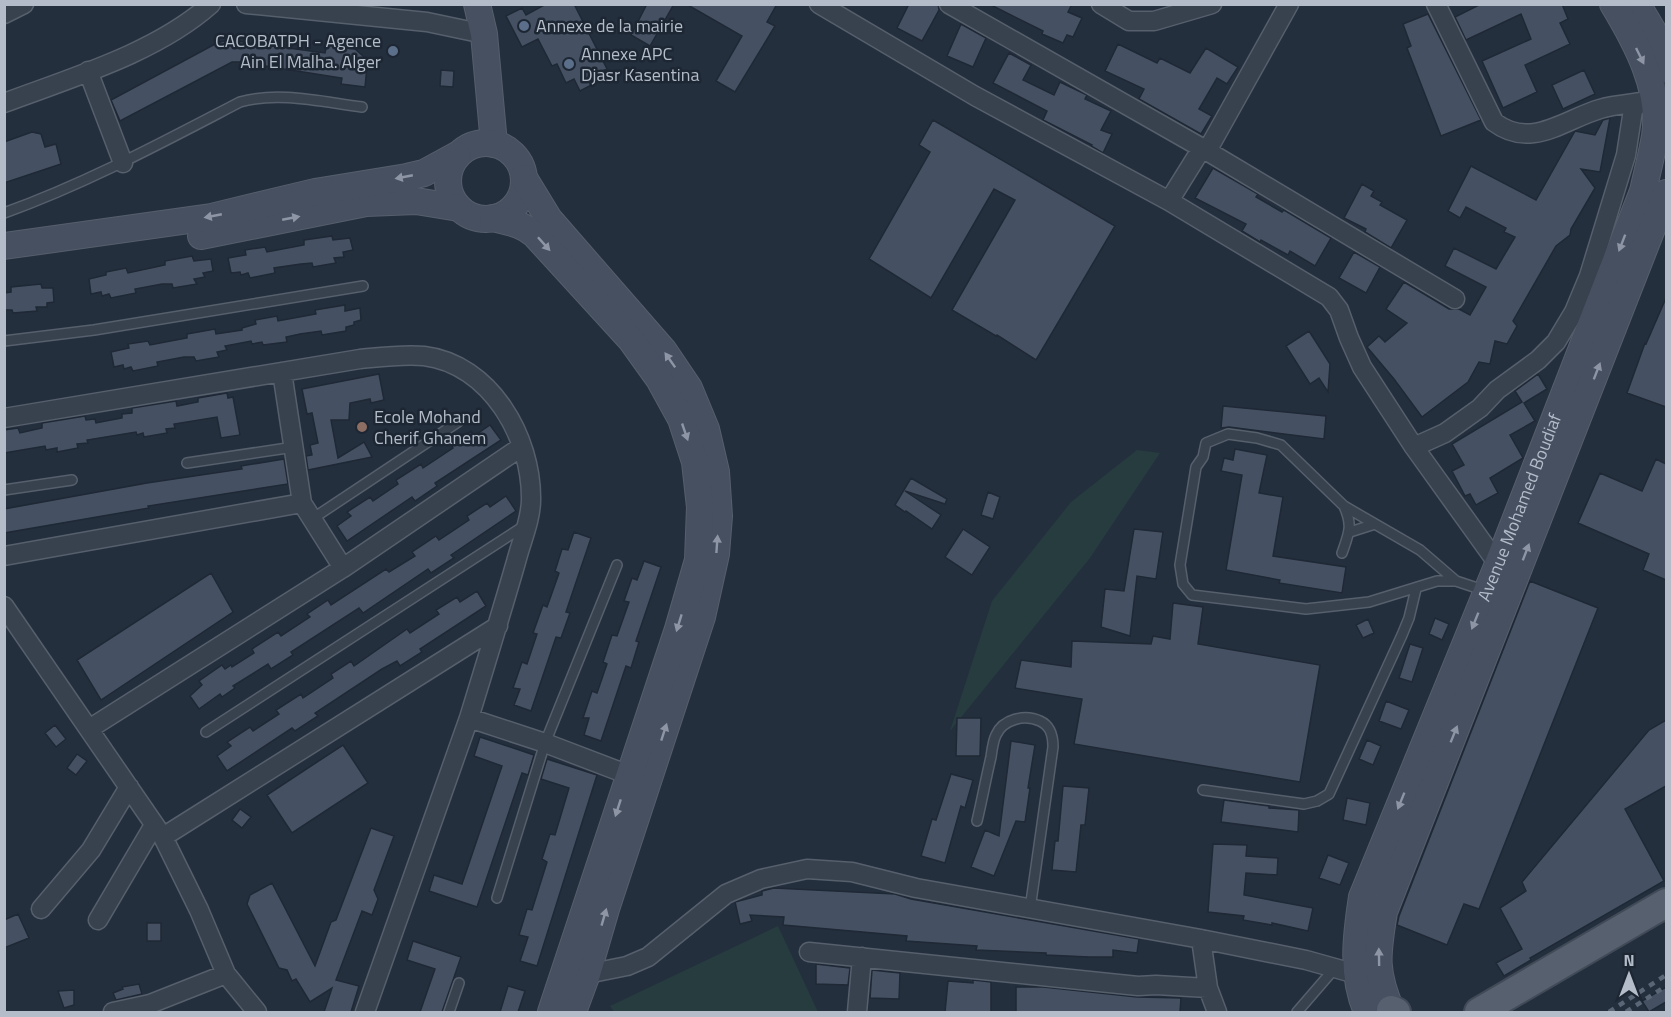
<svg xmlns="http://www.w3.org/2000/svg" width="1671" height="1017" viewBox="0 0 1671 1017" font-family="'Titillium Web',sans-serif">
<rect width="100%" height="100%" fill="#242f3e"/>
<!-- green -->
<path fill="#263c3f" d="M1137,450L1160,453L1090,558L950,731L992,601L1071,502Z
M778,926L818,1012H614L610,1006Z"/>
<!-- building -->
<path fill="#455162" stroke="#1f2835" stroke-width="1.5" d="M546,4H574L607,69L598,73L601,80L580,91L574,79L566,83L557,64L552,66L538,39L522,47L506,16L522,8L526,15Z
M647,4H674L650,46L631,35Z
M686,4H777L767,22L775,26L735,92L716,81L742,36Z
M909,4H938L939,10L922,41L897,28Z
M989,4H1072L1068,12L1082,18L1073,37L1067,35L1063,43L1042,34L1043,31Z
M1481,4H1562L1568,19L1560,23L1570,44L1525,65L1537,92L1503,108L1482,61L1531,39L1521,14L1466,40L1455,17Z
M1428,14L1481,120L1441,136L1407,48L1411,46L1403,24Z
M961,24L986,38L973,67L947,56Z
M228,40L325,53L327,44L355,49L363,56L367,66L365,87L341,84L342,78L240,62H232L120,121L111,100L217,43Z
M1118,44L1157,63L1160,58L1190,73L1206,48L1238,67L1227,84L1217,78L1199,109L1212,116L1201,134L1139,99L1144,89L1105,71Z
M1009,53L1031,65L1023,80L1054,95L1060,82L1087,95L1085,99L1111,111L1101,130L1112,134L1103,153L1091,146L1092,145L1043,120L1047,111L993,83Z
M441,70L454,71L453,87L440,86Z
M1584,70L1595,94L1563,109L1552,85Z
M1610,118L1600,172L1581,169L1595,188L1571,229L1570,235L1556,246L1513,321L1517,326L1507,344L1495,341L1490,364L1479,362L1468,382L1422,417L1394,379L1367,347L1379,336L1385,342L1407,323L1386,309L1404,282L1449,309H1459L1470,315L1486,287L1445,266L1454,248L1496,269L1515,237L1504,232L1506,228L1466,207L1460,218L1448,211L1471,166L1536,200L1575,131L1595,135L1603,120Z
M933,120L1115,226L1036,360L997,335L996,336L952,310L1015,200L994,189L931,298L869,259L930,152L919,145Z
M32,132L41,134L45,147L56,144L61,164L4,183V142Z
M1213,168L1258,194L1256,197L1282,212L1284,210L1331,238L1315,266L1290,251L1288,255L1261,240L1260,242L1242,231L1246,224L1195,198Z
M1362,184L1374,191L1371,196L1382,202L1380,205L1407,220L1391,248L1365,232L1366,229L1344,218Z
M332,236L333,240L350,238L353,250L343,252L344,257L334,258L336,263L313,267L312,263L301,264L274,268L275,273L250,278L248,273L241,275L240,272L231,273L228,258L246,255L245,250L265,247L267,252L304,245V240Z
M1354,252L1380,267L1366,293L1339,278Z
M192,256L194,261L211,259L213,271L203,273L205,277L194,279L197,284L173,288L172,284H162L135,289L136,293L111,298L109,294L102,296L101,292L91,294L89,279L106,275V272L126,268L128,273L165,265V261Z
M41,284L42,288H53L54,302L47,303V307H36L37,311L13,313L12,310H4V293L11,292V287Z
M1666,298V407L1627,393L1645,343L1646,344Z
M345,305V311L360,308L361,320L354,322V325L346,327V331L322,335L321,331L300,334L286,337L287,342L263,345L262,342L252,344L251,341L225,346L227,350L217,352L219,357L196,361L194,357H184L157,362L158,366L133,371L131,367L124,369L123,365L114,367L111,352L129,348L128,344L148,341L150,345L187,338V334L215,329L216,334L242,330V328L256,324L255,320L277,316L278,321L316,314L315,310Z
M1309,331L1330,364L1328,392L1319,378L1310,384L1286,346Z
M379,374L384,400L371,403L370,399L350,403L349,420H331L338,458L364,442L372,457L308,470L306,456L312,455L310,445L318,443L312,413L307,414L302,389Z
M1538,374L1547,389L1524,403L1535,421L1510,435L1523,458L1490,478L1498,493L1476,505L1470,494L1465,496L1452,471L1464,465L1452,444L1522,402L1515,391Z
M227,393L228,398L233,397L240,435L221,438L217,417L174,424L175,428L166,429L167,433L144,437L143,433L137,435L136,432L87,440L88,443L77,444L78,448L57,452V448L46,450L45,446L4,453V430L18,428L20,433L42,428V423L85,416L86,420L95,419L96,423L122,418V414L132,413V408L176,401L177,406L198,402V398Z
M1223,406L1326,416L1324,439L1229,427L1221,428Z
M490,425L501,440L435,483L437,486L415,501L412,497L347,541L337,526L351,516L347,512L370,497L373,501L398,484L396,480L421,464L423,468L453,448L451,444L471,431L474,436Z
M1235,449L1267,455L1259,493L1283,497L1273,556L1346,567L1342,593L1279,583L1280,580L1226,570L1242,475L1221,471L1224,458L1233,460Z
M284,459L288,484L148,506L149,508L4,533V509L147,483L242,469L241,466Z
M1656,459L1666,464V580L1643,570L1649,554L1578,523L1600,473L1642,491Z
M911,478L947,499L945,504L905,491L941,515L932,529L906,511L905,512L895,505Z
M988,492L1000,497L993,519L981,515Z
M506,496L516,511L451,555L454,558L431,573L428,569L363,613L359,608L291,652L293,655L271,669L268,664L233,686L235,688L222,697L220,694L199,709L190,696L202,685L199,681L222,665L225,669L231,665L232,667L254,653L252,649L278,632L281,636L310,617L307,614L328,600L331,605L386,569L389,572L415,556L412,552L436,536L439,540L469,520L467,516L487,503L490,507Z
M963,529L990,547L972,575L945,557Z
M1134,529L1163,532L1156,579L1137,576L1130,636L1101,627L1105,589L1124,591Z
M574,532L591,538L566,612L570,613L561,638L556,637L531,711L514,705L520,689L513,688L522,662L527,664L537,634L533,633L543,605L547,607L559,573L555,571L562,549L568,550Z
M644,561L661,567L636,641L639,642L631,668L626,666L601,741L584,735L589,718H583L592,691L597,693L607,664L603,662L612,635L617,636L629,602L624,601L632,578L637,580Z
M211,573L233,612L101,700L77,660Z
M1530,581L1598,608L1479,909L1464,904L1447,945L1397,925L1399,916Z
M477,591L486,606L420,649L422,652L400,666L397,661L382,669L315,713L318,716L295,731L292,728L227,771L217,756L231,746L227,742L250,727L253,731L279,714L276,710L301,694L303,698L333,678L331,674L351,661L354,666L407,629L410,633L439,614L436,610L457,597L460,602Z
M1173,603L1203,607L1198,644L1320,665L1300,782L1074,744L1082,699L1015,688L1021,660L1071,667L1072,641L1151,644L1153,636L1170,639Z
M1435,618L1449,624L1442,640L1429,634Z
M1368,619L1374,633L1363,638L1356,625Z
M1410,644L1423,648L1412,682L1399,678Z
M1386,701L1409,710L1401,729L1379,721Z
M957,718H981L980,756H956Z
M1666,720V786L1625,809L1664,881L1530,958L1531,960L1504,976L1496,963L1522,949L1500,908L1526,891L1522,882L1649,730Z
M55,725L66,739L56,747L45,733Z
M480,737L534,755L528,775L522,773L477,907L429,891L434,875L462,884L502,766L474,756Z
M1367,740L1381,746L1373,765L1359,759Z
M1011,741L1035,745L1028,788H1030L1025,822L1016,821L994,876L971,867L985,830L999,836Z
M343,745L368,783L292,833L267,795Z
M77,754L87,761L76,775L67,768Z
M547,759L597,775L537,966L520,961L528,937L519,935L527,909L532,910L547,862L542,859L550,834L555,835L569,788L541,779Z
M951,774L973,780L965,808L961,806L945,863L921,856L932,819L936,820Z
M1063,786L1089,788L1085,825H1081L1076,872L1052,870L1055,841H1058Z
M1347,798L1370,803L1366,825L1343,820Z
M1224,800L1269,806V808L1299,810L1298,832L1221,822Z
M240,809L251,817L242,828L232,820Z
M371,828L394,836L374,890L378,899L372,915L362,911L336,980L359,986L351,1012H324L332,988L310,1002L296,979L292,981L287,970L279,968L247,904L250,895L272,883L315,966L331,922L336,920Z
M1213,844L1247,845L1246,856L1278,858L1277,875L1246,873L1244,895L1313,908L1308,931L1272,923V925L1243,920L1244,916L1208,912Z
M1328,855L1349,863L1340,885L1319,878Z
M774,888L895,894L911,899L1139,939L1137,953L1113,950V957H1089L1046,955V953L976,950L977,946L906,941L907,936L783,925L784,917L750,915L752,921L740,924L735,902L762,895V891Z
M18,914L29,938L4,948V920Z
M147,923H161V941H147Z
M413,941L461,957L442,1012H420L435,969L407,960Z
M816,964L850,968L848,985L816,984Z
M872,970L900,973L899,999L870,998Z
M973,980L991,982V1012H945L948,981L973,983Z
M139,984L142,994L116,1000L113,993L123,989L122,987Z
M508,986L525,991L518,1012H500Z
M1016,987H1043L1137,997L1181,998L1180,1012H1016Z
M1666,987V1002L1649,1012L1642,1001Z
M74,990V1005L64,1008L58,991Z"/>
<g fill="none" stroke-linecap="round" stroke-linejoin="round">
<!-- lane casing -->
<g stroke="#565f6c" stroke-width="12">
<path id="lane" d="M4,213C87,183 163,142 240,102C279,91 322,102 362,107
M4,341L94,330L363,286
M187,463L294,447
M4,490L72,480
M1344,506L1420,550L1456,581
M312,519L458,422
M1350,532L1375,524
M1342,553C1349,533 1353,526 1344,506L1281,445L1257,438L1228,434L1206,443L1203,457L1196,467L1180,565L1183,584L1192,595L1306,609L1369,602L1437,581H1456L1486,591
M206,732L524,526
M1203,790L1304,804L1317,801L1329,794L1402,635L1409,618L1416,589
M977,821C982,800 986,778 991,757C992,750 993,741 996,735C1003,719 1025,714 1040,721C1051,726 1053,736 1053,747L1030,909
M497,898L545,743L617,565
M449,1012L459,983
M1297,1012L1335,968"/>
</g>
<!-- street casing -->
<g stroke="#565f6c" stroke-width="21">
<path id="street" d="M246,4L427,22L484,34
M819,4L975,96L1169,201L1329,297L1339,310L1349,338L1362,367L1414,447L1498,564
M949,4L1202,148L1455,299
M1101,4L1129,21H1154L1212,4
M1436,4L1494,122C1531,150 1563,120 1600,109C1613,105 1628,104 1642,102
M4,14L24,4
M88,71L123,163
M4,103C73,77 156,53 211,4
M1207,151L1289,4
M1169,201L1202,148
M282,372L302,503L343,568
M4,418L360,359C381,357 403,354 424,356C490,364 532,437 531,500C531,520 521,542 516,562C501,614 485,666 469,718L545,743L629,775
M1414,447L1445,433L1480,408L1497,390L1538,360L1556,342L1574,312L1589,276L1626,155L1633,110L1639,103L1666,90
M4,556L302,503
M4,606L163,837L199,910L226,974L257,1012
M89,729L343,568L521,447
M163,837L498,626
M41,909L91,850L129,787
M98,920L154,825
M1201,939L1208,988L1217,1012
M809,952L1138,986L1156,985L1208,988
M587,974L627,966L648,957L726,894L761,879L807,869L852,872L916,888L1201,939L1306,960L1356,974
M113,1012L150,1004L226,974
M365,1012L469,718
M857,1012L862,957"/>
</g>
<!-- secondary casing -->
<g stroke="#565f6c" stroke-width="28">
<g id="secondary">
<path d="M477,4L484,34L494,144"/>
<path d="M1637,4L1653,31L1666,69"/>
<circle cx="486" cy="181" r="38"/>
<path d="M524,178L549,219L664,351L689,388L706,429L716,472L719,516L716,554L702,617L606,909L587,974L573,1012"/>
<path d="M493,218C509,222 523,224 535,235L631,340L659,379L681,419L695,462L700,507L698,560L678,629L551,1012"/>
<path d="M201,236L366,203L416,201L459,208"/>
<path d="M4,246L211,217L315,192L407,177L424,173L457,155"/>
<path id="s1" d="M1367,1012C1351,975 1356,936 1362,897L1498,564L1643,191C1647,173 1652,154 1655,136C1662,90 1636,42 1613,4"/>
<path d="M1392,1012C1374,971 1377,955 1384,912L1666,193"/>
</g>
</g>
<!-- primary casing -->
<g stroke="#414a57" stroke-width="32">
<path id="primary" d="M1391,1010L1396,1012
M1479,1012L1666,903"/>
</g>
<!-- lane -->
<use href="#lane" stroke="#38414e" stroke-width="9"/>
<!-- street -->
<use href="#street" stroke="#38414e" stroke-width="18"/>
<!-- secondary -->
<use href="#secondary" stroke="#465061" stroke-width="26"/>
<!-- primary -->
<use href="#primary" stroke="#56606e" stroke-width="28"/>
<!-- rail -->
<path stroke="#5a6575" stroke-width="4.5" stroke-dasharray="6 6" stroke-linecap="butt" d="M1609,1012L1666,975
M1626,1012L1666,986"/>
</g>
<!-- one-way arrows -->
<defs><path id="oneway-solid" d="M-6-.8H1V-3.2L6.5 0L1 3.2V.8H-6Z" transform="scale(1.5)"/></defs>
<g fill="#8e96a5">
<use href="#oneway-solid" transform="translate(1640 56) rotate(64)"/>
<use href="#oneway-solid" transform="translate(404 177) rotate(169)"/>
<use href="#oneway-solid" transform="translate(213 216) rotate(169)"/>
<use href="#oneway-solid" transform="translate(291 218) rotate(-11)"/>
<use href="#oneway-solid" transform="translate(1622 243) rotate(111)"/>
<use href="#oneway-solid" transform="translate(544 244) rotate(48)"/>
<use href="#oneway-solid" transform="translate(670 360) rotate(-125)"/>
<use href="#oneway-solid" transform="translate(1597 371) rotate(-69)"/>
<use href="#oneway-solid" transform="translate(685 432) rotate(71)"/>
<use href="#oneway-solid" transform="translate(717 544) rotate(-86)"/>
<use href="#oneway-solid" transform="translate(1526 552) rotate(-69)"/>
<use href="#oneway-solid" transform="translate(1475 621) rotate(112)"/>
<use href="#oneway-solid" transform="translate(679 623) rotate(107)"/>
<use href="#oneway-solid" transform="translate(664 732) rotate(-72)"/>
<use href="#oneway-solid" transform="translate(1454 734) rotate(-68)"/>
<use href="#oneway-solid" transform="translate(1401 801) rotate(112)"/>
<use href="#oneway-solid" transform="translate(618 808) rotate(108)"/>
<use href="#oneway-solid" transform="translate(604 917) rotate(-74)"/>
<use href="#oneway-solid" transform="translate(1379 957) rotate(-91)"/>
</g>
<!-- markers -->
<g fill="#5c6f8a" stroke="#1d2633" stroke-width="2">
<circle cx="524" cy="26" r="6"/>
<circle cx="393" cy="51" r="6"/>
<circle cx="569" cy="64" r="6"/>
</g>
<circle fill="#8d6e63" stroke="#1d2633" stroke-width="2" cx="362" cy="427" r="6"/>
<g text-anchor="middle" stroke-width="5" stroke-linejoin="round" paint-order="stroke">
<!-- poi labels -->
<g font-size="18" fill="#b4bcc9" stroke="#1d2633" text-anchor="start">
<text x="536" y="32">Annexe de la mairie</text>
<text x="381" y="47" text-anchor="end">CACOBATPH - Agence<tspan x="381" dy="21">Ain El Malha. Alger</tspan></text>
<text x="581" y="60">Annexe APC<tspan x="581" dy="21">Djasr Kasentina</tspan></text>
<text x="374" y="423">Ecole Mohand<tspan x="374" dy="21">Cherif Ghanem</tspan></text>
</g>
<!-- street labels -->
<g font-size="18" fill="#b4bcc9" stroke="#1d2633">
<text dy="6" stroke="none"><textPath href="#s1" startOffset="537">Avenue Mohamed Boudiaf</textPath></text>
</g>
</g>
<!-- border -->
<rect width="1671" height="1017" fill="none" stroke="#b4bcc9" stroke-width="12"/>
<!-- north arrow -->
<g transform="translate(1629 975)" stroke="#1d2633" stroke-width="4.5" paint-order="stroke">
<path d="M0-4.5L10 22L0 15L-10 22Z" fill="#b4bcc9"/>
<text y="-9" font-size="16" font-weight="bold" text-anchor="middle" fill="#b4bcc9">N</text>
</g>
</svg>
